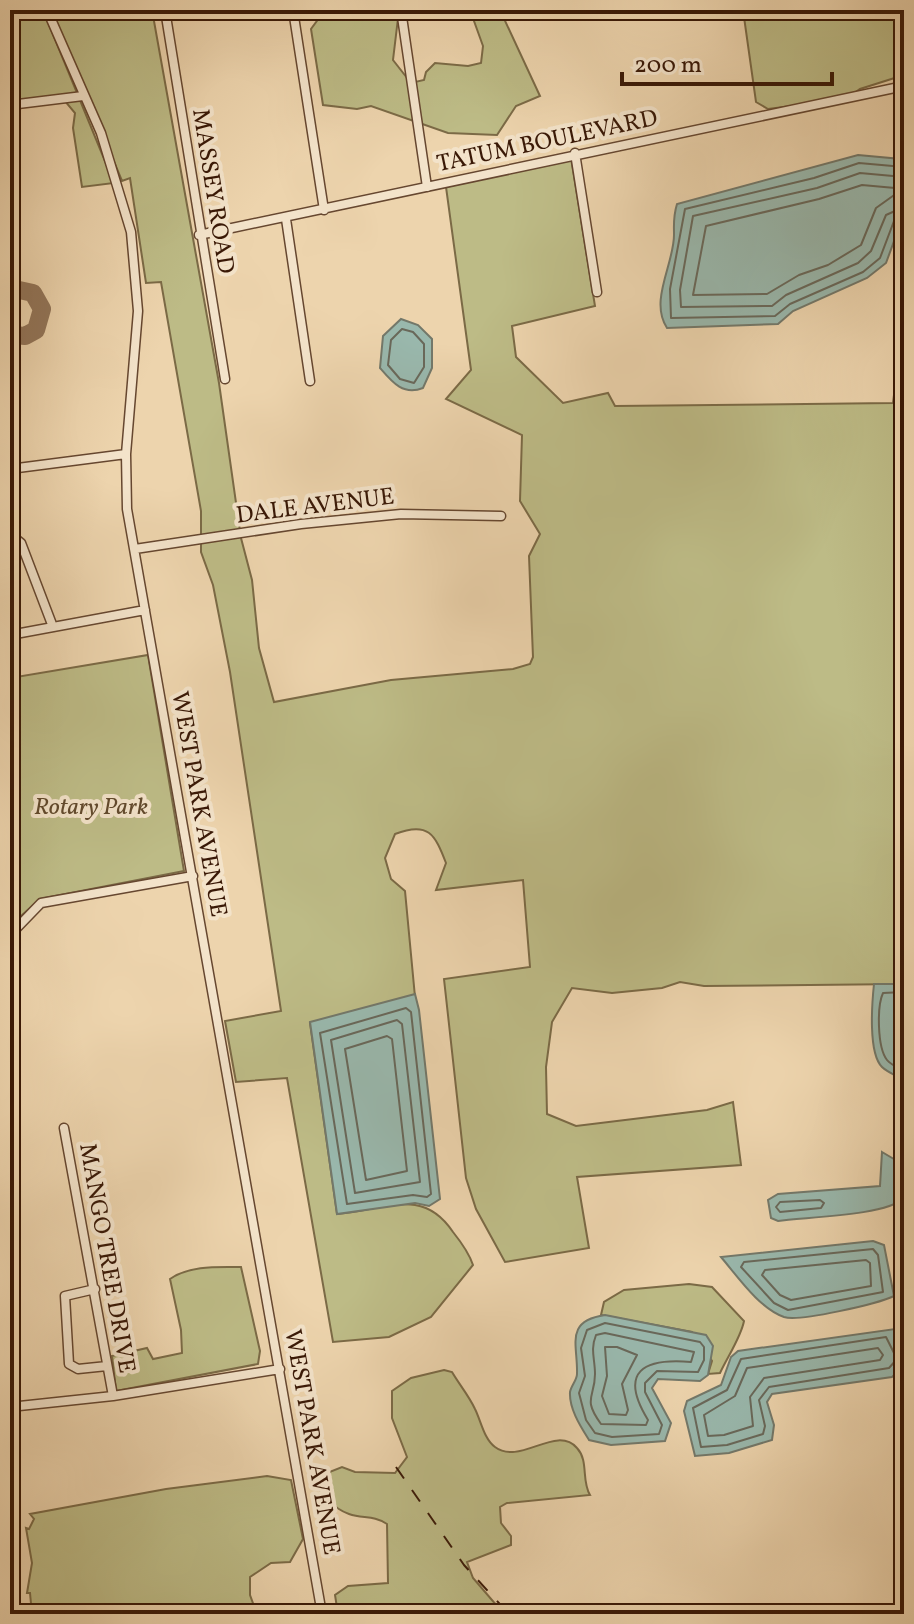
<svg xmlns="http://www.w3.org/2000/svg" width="914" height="1624" viewBox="0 0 914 1624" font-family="Vollkorn,serif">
<rect width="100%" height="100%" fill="#edd4ad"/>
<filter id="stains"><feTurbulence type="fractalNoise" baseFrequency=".0025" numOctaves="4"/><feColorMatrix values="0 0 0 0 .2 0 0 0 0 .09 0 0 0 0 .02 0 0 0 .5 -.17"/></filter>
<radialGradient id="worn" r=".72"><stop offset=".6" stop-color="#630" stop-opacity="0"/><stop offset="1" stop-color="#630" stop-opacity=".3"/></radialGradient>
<!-- green -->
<path fill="#bdbb86" stroke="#7b6a46" stroke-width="2" d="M10,10H43L114,183L82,187L73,128L75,113L60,95L10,102Z
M51,10H152L219,383L241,538L252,580L259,648L274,702L391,680L513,669L530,664L533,657L529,556L540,534L520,501L522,435L446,399L471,370L446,187L571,158L595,306L512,326L516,357L563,403L608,393L615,406L893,403L894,395L904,390V984L704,986L680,982L662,988L612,993L572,988L552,1022L546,1067L547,1114L576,1126L707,1110L733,1102L741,1165L577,1177L589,1248L505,1262L476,1209L466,1178L444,979L530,967L523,880L436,890L446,863C435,834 428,821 395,834L385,858L391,879L405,891L415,997L310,1023L337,1214C383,1211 422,1185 453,1232C461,1242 469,1253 473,1265L431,1317L389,1337L333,1342L287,1078L236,1082L225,1021L281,1011L230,672L213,585L201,552V511L161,282L146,283L130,178L122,181Z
M325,10H399L393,60L411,83L424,80L426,72L435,63L468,66L481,63L483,46L474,21L484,10H500L540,96L516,106L497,135L448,133L371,106L357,109L323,105L311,29Z
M743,10H904V75L860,89L846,99L768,109L756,102Z
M148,655L184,871L40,899L10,926V678Z
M241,1267L260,1351L258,1364L116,1391L112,1356L147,1348L153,1359L182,1353L181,1330L170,1279C190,1265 218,1267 241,1267Z
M689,1284L712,1287L744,1321C741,1337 728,1356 720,1373L708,1374L712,1361L692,1332L601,1315L604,1302L624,1290Z
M444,1370L452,1372C459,1384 469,1396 475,1409C481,1421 484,1439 495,1447C520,1466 556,1424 577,1448C589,1461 581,1480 590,1495L507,1503L500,1507L501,1523L511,1536V1545L467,1562L473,1578L504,1614H338L335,1595L348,1586L388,1583L387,1524C373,1515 363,1519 349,1514C332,1508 322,1494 312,1479L342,1467L355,1472L395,1473L407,1457L392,1418V1391L411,1378Z
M267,1476L291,1480L303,1539L290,1562L271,1563L250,1577V1595L257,1614H32L30,1593H27L32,1563L26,1528L29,1529L34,1519L30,1514L166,1489Z"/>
<!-- water -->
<path fill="#99b8ad" stroke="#73786a" stroke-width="2" d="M858,155L901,159L904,214L886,263L867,278L793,311L778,324L667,328C649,301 674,264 674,235C674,223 673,217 677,204Z
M401,319L418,325L432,339V368L423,388C403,396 392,382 380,368L383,336Z
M874,984H904V1080C897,1076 887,1072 882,1067C868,1053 872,1003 874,984Z
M415,994L419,1010L440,1199L429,1206L415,1203L337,1214L310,1022Z
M882,1152L904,1165V1198C886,1216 805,1217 778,1221L771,1218L768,1200L778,1194L880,1186Z
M873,1241L884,1245L894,1296C877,1304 799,1322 784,1317C759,1308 738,1277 721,1257Z
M605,1315L706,1335L713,1346L708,1375L700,1381L658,1379L652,1388L671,1423L665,1441L611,1445L589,1440C581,1427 569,1409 570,1392C571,1386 577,1380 577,1374C578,1345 564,1321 605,1315Z
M895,1329C900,1345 908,1365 892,1377L772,1394L767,1402L774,1425L772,1440L729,1453L695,1456L684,1411L687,1401L721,1385L731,1357L738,1351Z"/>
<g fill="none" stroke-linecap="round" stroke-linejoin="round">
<!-- shore -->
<path stroke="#69685a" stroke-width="2" d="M904,167L859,163L814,178L685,209L670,289L671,318L775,316L790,304L863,272L880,258L894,221L904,217
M904,177L860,173L817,188L693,216L680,290L681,307L772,306L786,295L858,263L871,251L886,215L904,207
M862,185L895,188L897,193L876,208L861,245L828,265L799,275L767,294L693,295L706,226L819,199Z
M402,329L413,332L424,344V367L414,383L400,379L388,365L391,340Z
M904,992L883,993C877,1006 877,1047 887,1060C891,1065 899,1068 904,1071
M406,1008L411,1012L431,1194L427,1197L413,1195L347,1204L320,1033Z
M397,1020L402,1024L420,1182L355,1193L331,1040Z
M387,1036L392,1039L407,1171L366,1180L345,1049Z
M820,1200L824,1203L821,1208L780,1212L776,1207L780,1202Z
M873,1249L878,1255L883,1292L788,1310L774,1303L741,1267L744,1262Z
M866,1260L870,1263L871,1286L791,1300L780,1295L762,1275L765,1270Z
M605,1323L700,1342L704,1347V1360L698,1372L657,1371L645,1383V1392L662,1425L659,1434L612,1437L595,1433L586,1420L579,1393L585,1376L581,1348L587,1330Z
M605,1333L694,1352L691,1362C644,1358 618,1371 648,1420L646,1425L601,1424C582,1398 595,1398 595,1374C595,1359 590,1350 596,1335Z
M886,1337L897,1359L889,1368L769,1387L759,1400L765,1426L763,1434L727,1445L701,1447L693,1408L727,1390L741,1359Z
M605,1347H617L637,1355L622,1384L628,1410L626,1415L609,1414L602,1396L607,1376Z
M878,1348L883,1355L880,1360L764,1378L750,1397L753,1426L724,1435L708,1436L704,1415L735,1396L747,1368Z"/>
<!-- taxiway -->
<path stroke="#93765a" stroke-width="18" d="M10,288L33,293L42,309L36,330L25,336L13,335"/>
<!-- minor casing -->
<g stroke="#664730" stroke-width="11">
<path id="minor" d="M47,10L101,133L131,232L138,311L126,454L127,509L322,1614
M165,10L225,379
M293,10L324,210
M401,10L427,187
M10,105L83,96
M575,153L597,292
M286,219L310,381
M199,235L904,86
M10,469L126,454
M10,534L21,543L53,627
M135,549L301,524L401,514L501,516
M10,635L145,610
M10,935L41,903L193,876
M64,1128L113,1396
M95,1289L65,1296L69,1364L78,1369L107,1366
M10,1407L113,1396L280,1369"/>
</g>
<!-- minor -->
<use href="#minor" stroke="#f3e3ca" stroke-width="8"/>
<!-- rail -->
<path stroke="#391806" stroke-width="2" stroke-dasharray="14 14" stroke-linecap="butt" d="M396,1467L464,1565L509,1614"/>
</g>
<g text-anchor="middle" stroke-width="8" stroke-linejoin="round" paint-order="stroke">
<!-- street labels -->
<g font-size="24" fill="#391806" stroke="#f3e3ca">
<text transform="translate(547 140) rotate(-12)" y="8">TATUM BOULEVARD</text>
<text transform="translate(214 191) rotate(81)" y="8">MASSEY ROAD</text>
<text transform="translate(315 505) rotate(-7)" y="8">DALE AVENUE</text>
<text transform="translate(200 804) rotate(80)" y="8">WEST PARK AVENUE</text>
<text transform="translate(108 1258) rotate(80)" y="8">MANGO TREE DRIVE</text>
<text transform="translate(313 1442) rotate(80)" y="8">WEST PARK AVENUE</text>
</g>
<!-- park labels -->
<g font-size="24" font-style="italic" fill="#61492c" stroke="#f3e3ca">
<text x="91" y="814">Rotary Park</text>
</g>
</g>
<!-- margin -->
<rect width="914" height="1624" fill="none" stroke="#edd4ad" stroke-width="40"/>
<rect x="12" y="12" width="890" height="1600" fill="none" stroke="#391806" stroke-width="4"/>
<rect x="20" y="20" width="874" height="1584" fill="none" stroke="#391806" stroke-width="2"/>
<!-- scale -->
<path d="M622 72v12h210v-12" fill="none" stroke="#391806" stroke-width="4"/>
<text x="634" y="72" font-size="24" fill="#391806" stroke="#f3e3ca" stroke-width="6" paint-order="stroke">200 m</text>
<rect width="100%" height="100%" filter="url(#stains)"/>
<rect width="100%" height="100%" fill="url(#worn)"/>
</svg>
